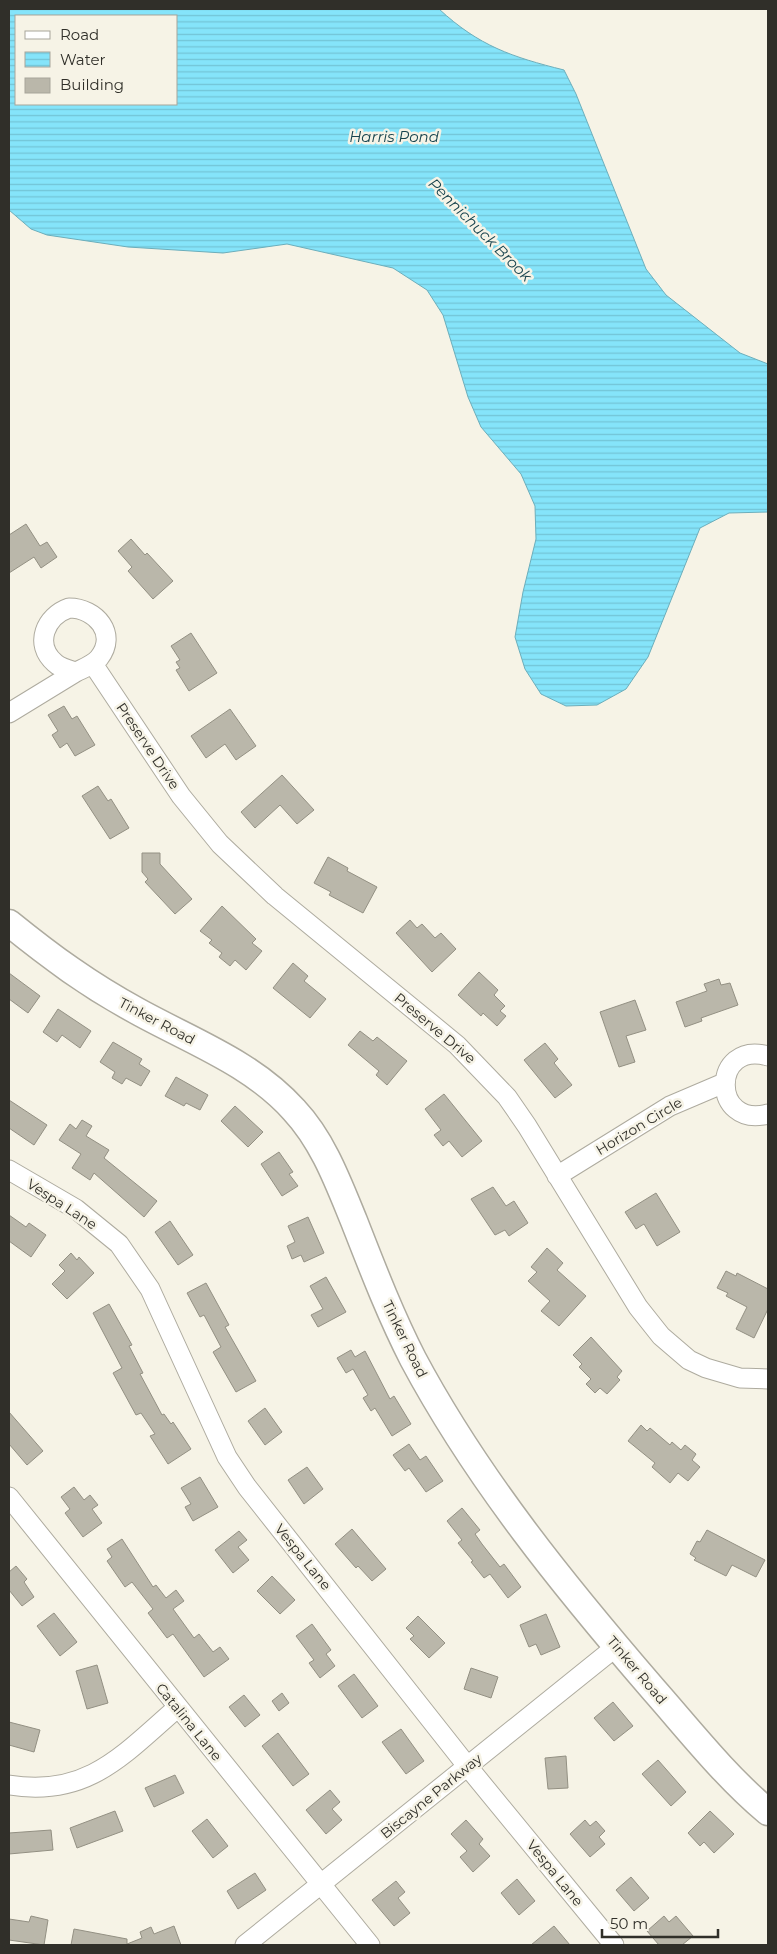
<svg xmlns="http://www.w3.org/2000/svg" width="777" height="1954" viewBox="0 0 777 1954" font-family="Montserrat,sans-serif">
<defs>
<pattern id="water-rules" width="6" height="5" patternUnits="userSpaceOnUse" patternTransform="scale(1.25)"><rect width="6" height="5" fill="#85e4fa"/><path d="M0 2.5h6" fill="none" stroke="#73c4d6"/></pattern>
</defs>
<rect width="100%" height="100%" fill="#f6f3e6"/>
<!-- water -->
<path fill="url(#water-rules)" stroke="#6caebb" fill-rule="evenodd" d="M9,9H439C479,46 512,57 564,70L576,94L646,269L666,295L740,353L768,364V512L729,513L700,528L648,657L626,689L597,705L566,706L541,694L525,669L515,637L523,592L536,539L535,506L521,474L481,427L468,397L443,315L427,290L393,268L287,244L223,253L128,247L47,235L31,229L9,210ZM16,16H176V104H16Z"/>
<!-- building -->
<path fill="#bab7aa" stroke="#939083" d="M26,524L40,546L47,542L57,557L41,568L34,557L9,573V535Z
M131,539L145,555L147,553L173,581L153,599L128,571L132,567L118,551Z
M191,633L217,673L189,691L176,670L180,668L176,662L180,660L171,646Z
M64,706L72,719L77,716L95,745L75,756L67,743L60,748L52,735L58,731L48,715Z
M230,709L256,746L236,760L225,744L206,758L191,736Z
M282,775L314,810L297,824L280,805L255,828L241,812Z
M98,786L108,801L111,799L129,828L110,839L82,796Z
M142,853H160V864L192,899L175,914L145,882L148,879L142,872Z
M328,857L348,868L347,871L377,887L363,913L329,895L331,892L314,883Z
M222,906L256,939L252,943L262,951L246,970L235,960L230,966L219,957L222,953L209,943L212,940L200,931Z
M410,920L417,928L422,924L435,938L441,933L456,949L432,972L396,933Z
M293,963L308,976L304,981L326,999L310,1018L273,988Z
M479,972L498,990L494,995L505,1006L500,1011L506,1016L497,1026L483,1013L481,1016L458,995Z
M9,973L40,996L28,1013L9,999Z
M719,979L721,985L730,983L738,1005L701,1018L702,1021L685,1027L676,1002L707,991L704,984Z
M635,1000L646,1030L626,1036L635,1062L619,1067L600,1012Z
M58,1009L91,1031L80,1048L62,1035L57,1042L43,1032Z
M360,1031L373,1041L377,1037L407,1061L387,1085L376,1075L379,1071L348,1045Z
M113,1042L142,1059L139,1064L150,1071L141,1086L126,1078L122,1084L112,1078L115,1072L100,1062Z
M545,1043L558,1059L554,1063L572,1085L555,1098L524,1060Z
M176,1077L208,1095L200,1110L186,1103L184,1106L165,1096Z
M444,1094L482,1141L462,1157L449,1141L443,1146L434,1135L441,1130L425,1109Z
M9,1100L47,1125L34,1145L9,1128Z
M235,1106L263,1132L248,1147L221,1121Z
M82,1120L92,1126L86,1136L109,1150L104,1158L157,1201L144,1217L94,1173L90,1180L72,1168L81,1154L59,1140L70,1124L76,1129Z
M279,1152L293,1172L289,1174L298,1186L282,1196L261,1164Z
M493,1187L506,1206L514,1201L528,1223L509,1236L505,1230L495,1235L471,1199Z
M656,1193L680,1232L657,1246L644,1224L636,1229L625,1212Z
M9,1215L26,1227L29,1223L46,1235L31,1257L9,1241Z
M308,1217L324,1253L304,1262L301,1255L292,1259L287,1246L295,1242L288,1226Z
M170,1221L193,1255L178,1265L155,1232Z
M547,1248L563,1263L557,1270L586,1296L559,1326L541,1311L550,1301L528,1281L537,1272L531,1267Z
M71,1253L77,1260L79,1257L94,1273L67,1299L52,1284L65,1271L59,1265Z
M726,1271L736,1276L737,1273L768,1289V1309L754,1338L736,1329L747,1307L726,1296L728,1293L717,1288Z
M326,1277L346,1312L318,1327L311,1315L323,1309L310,1286Z
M206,1283L229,1325L225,1327L256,1381L236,1392L213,1352L221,1347L204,1315L200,1317L187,1293Z
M109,1304L132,1345L129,1346L143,1373L140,1374L162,1415L164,1414L171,1424L173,1422L191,1449L168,1464L150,1436L155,1434L141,1413L136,1415L113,1373L122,1368L93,1313Z
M591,1337L622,1371L617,1377L620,1380L607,1394L600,1388L595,1393L586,1384L591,1379L579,1367L582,1364L573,1355Z
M351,1350L355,1357L365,1351L390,1399L394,1396L411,1424L392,1436L375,1408L371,1411L363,1398L368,1395L353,1369L346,1373L337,1358Z
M265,1408L282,1432L265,1445L248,1421Z
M9,1412L43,1451L27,1465L9,1444Z
M641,1425L647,1431L650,1428L670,1445L672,1442L681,1450L685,1445L696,1454L692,1460L700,1467L688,1481L678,1473L670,1483L652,1467L655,1463L628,1441Z
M409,1444L420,1460L426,1456L443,1481L426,1492L409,1468L405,1471L393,1455Z
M307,1467L323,1489L304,1504L288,1480Z
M200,1477L218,1507L193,1521L185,1507L191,1504L181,1488Z
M74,1487L84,1500L90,1495L98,1505L92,1509L102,1523L83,1537L65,1513L70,1509L61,1497Z
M462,1508L480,1530L475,1534L482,1544L500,1567L504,1564L521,1587L508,1598L490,1574L484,1578L471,1562L473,1561L458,1543L462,1540L447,1521Z
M352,1529L386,1569L372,1581L358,1566L356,1568L335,1544Z
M707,1530L765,1560L756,1577L732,1565L726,1576L694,1560L696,1558L690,1554L697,1541L700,1542Z
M239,1531L247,1540L238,1547L249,1560L233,1573L215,1550Z
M122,1539L153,1587L156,1585L166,1598L176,1590L184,1601L173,1609L194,1638L199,1634L213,1652L220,1647L229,1659L204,1677L173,1634L167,1638L148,1613L153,1609L132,1582L125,1587L107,1561L112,1557L107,1549Z
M16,1566L27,1579L24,1582L34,1597L22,1606L9,1590V1572Z
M272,1576L295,1600L280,1614L257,1591Z
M54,1613L77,1642L60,1656L37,1626Z
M546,1614L560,1647L541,1655L536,1644L529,1647L520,1625Z
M418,1616L445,1643L429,1658L410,1639L414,1636L406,1628Z
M312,1624L331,1650L326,1654L335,1666L320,1678L309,1663L314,1660L296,1636Z
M97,1665L108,1703L87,1709L76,1671Z
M471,1668L498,1677L491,1698L464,1689Z
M354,1674L378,1706L362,1718L338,1686Z
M282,1693L289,1703L279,1711L272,1701Z
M244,1695L260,1715L245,1727L229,1707Z
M613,1702L633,1726L614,1741L594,1718Z
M9,1722L40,1730L34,1752L9,1745Z
M401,1729L424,1761L406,1774L382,1742Z
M278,1733L309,1774L293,1786L262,1746Z
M566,1756L568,1788L548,1789L545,1758Z
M658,1760L686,1792L671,1806L642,1774Z
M175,1775L184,1793L154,1807L145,1788Z
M330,1790L340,1802L332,1809L342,1820L326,1834L306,1810Z
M115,1811L123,1831L77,1848L70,1828Z
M710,1811L734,1834L714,1853L704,1842L700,1846L688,1833Z
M207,1819L228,1846L213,1858L192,1831Z
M466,1820L483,1839L479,1844L490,1856L473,1872L460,1857L467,1851L451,1834Z
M585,1820L590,1826L596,1821L605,1831L599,1837L605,1844L590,1857L570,1834Z
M51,1830L53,1850L9,1854V1833Z
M255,1873L266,1890L238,1909L227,1891Z
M631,1877L649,1898L634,1911L616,1890Z
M517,1879L535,1901L519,1915L501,1893Z
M396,1881L405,1892L398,1898L410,1913L394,1926L372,1900Z
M31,1916L48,1920L44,1945L9,1940V1919L29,1922Z
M664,1916L669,1922L676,1916L693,1936L682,1945H659L647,1931Z
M174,1926L181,1945H71L74,1929L127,1939V1944L142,1938L140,1932L151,1927L154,1934Z
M554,1926L570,1945H531Z"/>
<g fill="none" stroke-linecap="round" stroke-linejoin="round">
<!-- street casing -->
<g stroke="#aeab9f" stroke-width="21">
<path id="street" d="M69,608C96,608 118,634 99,658C93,665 84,668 76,672C69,670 60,668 55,663C33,644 46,616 69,608Z
M93,664L181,796L220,844L275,896L457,1045L507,1097L527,1126L638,1307L661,1336L689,1360L706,1368L740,1378L768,1379
M9,713L76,672
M768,1056C711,1040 711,1129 768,1114
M9,1170L76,1209L119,1244L150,1289L227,1457L247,1487L468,1767L614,1945
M557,1176L670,1106L724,1083
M9,1497L370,1945
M9,1785C87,1798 123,1755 177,1708
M245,1945L617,1646"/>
</g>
<!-- secondary casing -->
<g stroke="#aeab9f" stroke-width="29">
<path id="secondary" d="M9,923C51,957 89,985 137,1011C191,1041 252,1063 294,1110C323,1141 338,1182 354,1221C372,1267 390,1314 413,1359C477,1479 565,1587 653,1689C690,1731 725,1776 768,1812"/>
</g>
<!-- street -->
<use href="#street" stroke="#fff" stroke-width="19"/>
<!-- secondary -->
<use href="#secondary" stroke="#fff" stroke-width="26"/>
</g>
<g text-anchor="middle" stroke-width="5" stroke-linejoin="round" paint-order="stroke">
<!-- street labels -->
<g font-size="14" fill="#302f29" stroke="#f6f3e6">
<text transform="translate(148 746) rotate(56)" y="5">Preserve Drive</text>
<text transform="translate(157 1021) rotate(28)" y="5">Tinker Road</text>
<text transform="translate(435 1028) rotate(40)" y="5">Preserve Drive</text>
<text transform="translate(639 1126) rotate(-31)" y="5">Horizon Circle</text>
<text transform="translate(62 1204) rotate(33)" y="5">Vespa Lane</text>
<text transform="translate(405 1339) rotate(64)" y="5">Tinker Road</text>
<text transform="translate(303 1557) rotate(51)" y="5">Vespa Lane</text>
<text transform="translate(637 1670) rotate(50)" y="5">Tinker Road</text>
<text transform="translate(189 1722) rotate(51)" y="5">Catalina Lane</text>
<text transform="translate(431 1796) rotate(-39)" y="5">Biscayne Parkway</text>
<text transform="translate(555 1873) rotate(51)" y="5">Vespa Lane</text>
</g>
<!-- water labels -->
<g font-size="15" font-style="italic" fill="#18444e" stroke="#f6f3e6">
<text x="394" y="142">Harris Pond</text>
<text transform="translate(480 230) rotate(45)" y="5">Pennichuck Brook</text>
</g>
</g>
<!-- border -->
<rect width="777" height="1954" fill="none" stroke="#302f29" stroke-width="20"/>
<!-- legend -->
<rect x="15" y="15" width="162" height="90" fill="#f6f3e6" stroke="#a7a59a"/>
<rect x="25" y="31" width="25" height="8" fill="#ffffff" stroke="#a7a59a"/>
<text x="60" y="40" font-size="15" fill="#302f29">Road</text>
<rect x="25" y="52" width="25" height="15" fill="url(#water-rules)" stroke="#a7a59a"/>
<text x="60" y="65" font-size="15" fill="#302f29">Water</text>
<rect x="25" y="78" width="25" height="15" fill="#bab7aa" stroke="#a7a59a"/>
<text x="60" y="90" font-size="15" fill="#302f29">Building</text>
<!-- scale -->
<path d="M602 1929v8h116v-8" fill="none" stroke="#302f29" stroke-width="2.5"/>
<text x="610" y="1929" font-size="15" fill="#302f29" stroke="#f6f3e6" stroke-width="4" paint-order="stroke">50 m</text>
</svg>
